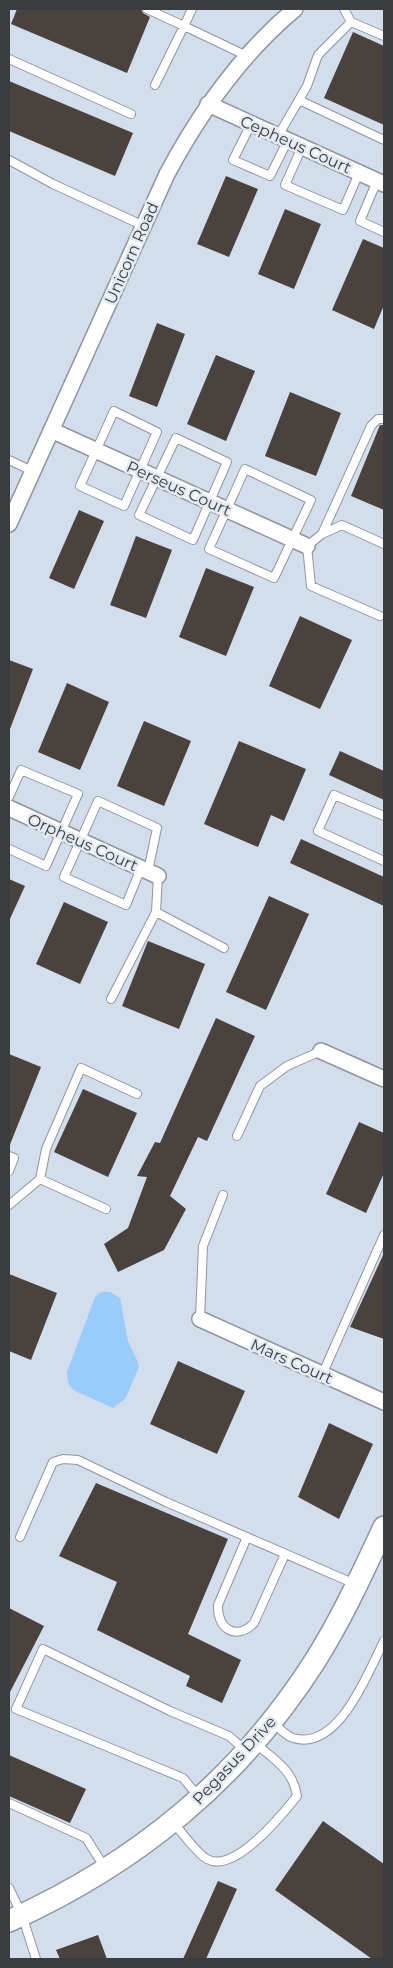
<svg xmlns="http://www.w3.org/2000/svg" width="393" height="1968" viewBox="0 0 393 1968" font-family="Montserrat,sans-serif">
<rect width="100%" height="100%" fill="#e3eaf2"/>
<!-- built -->
<path fill="#d3deed" d="M9,9H384V1959H9Z"/>
<!-- water -->
<path fill="#98ccfb" d="M101,1292H110L120,1298L128,1341L137,1360L139,1367L125,1399L113,1408L75,1391C68,1386 67,1381 67,1372L95,1297Z"/>
<!-- building -->
<path fill="#4a423d" d="M17,9H141L143,13L150,17L127,73L11,24Z
M353,32L384,46V125L324,98Z
M9,81L133,133L115,176L9,131Z
M226,176L258,189L229,257L197,244Z
M285,209L321,224L294,289L258,274Z
M363,239L384,248V305L374,329L332,310Z
M157,323L185,334L157,407L129,396Z
M216,355L255,371L226,441L187,424Z
M290,392L341,413L316,476L265,456Z
M380,425H384V510L351,496Z
M79,510L104,521L74,589L49,578Z
M136,536L172,550L146,618L110,605Z
M206,568L254,587L226,656L179,637Z
M300,616L352,640L320,709L269,686Z
M9,660L33,669L10,729H9Z
M67,683L109,702L80,770L38,752Z
M144,721L191,741L164,806L117,786Z
M239,741L306,769L284,821L271,815L258,847L204,824Z
M340,751L384,771V800L329,775Z
M301,839L384,877V906L290,863Z
M9,879L25,886L9,921Z
M269,896L309,914L266,1010L226,992Z
M64,902L108,922L80,984L36,964Z
M148,941L205,964L179,1029L122,1006Z
M216,1018L255,1036L207,1141L198,1137L170,1196L186,1209L164,1250L118,1272L104,1244L128,1228L147,1177L137,1176L155,1142L160,1143Z
M9,1054L41,1067L9,1147Z
M83,1089L137,1113L108,1177L54,1152Z
M359,1122L384,1133V1173L366,1213L326,1194Z
M384,1253V1339L350,1327Z
M9,1274L57,1293L31,1360L9,1351Z
M178,1361L245,1391L217,1454L150,1424Z
M329,1423L373,1444L339,1519L298,1497Z
M96,1483L228,1539L188,1634L241,1660L222,1703L186,1686L190,1676L97,1630L117,1582L59,1556Z
M9,1608L44,1626L9,1694Z
M9,1755L86,1789L70,1823L9,1796Z
M323,1821L384,1864V1959H372L275,1890Z
M218,1881L237,1889L206,1959H183Z
M98,1935L107,1959H60L56,1950Z"/>
<g fill="none" stroke-linecap="round" stroke-linejoin="round">
<!-- lane casing -->
<g stroke="#8f959d" stroke-width="10">
<path id="lane" d="M147,9L184,26L192,9
M351,22L384,36
M9,59L131,114
M155,85L184,26L247,56
M299,100L384,140
M251,124L233,160L270,176L288,140
M278,136L307,86L318,55L351,22L344,9
M302,147L285,185L343,210L359,173
M9,160L53,184L144,226
M377,181L360,221L384,232
M114,411L157,432L124,506L80,486Z
M176,438L227,462L193,540L139,515Z
M9,460L32,471
M245,469L311,500L274,578L209,549Z
M322,534L371,426L378,419H384
M380,616L311,586L307,546L322,534L342,525L384,544
M9,797L21,770L78,794L46,866L9,849
M384,816L334,795L318,831L384,861
M141,868L126,905L64,877L98,801L157,828L148,871
M156,912L224,948
M111,999L156,912L158,876
M237,1136L260,1086L287,1066L321,1051
M9,1156L14,1158L9,1171
M40,1179L46,1149L81,1068L137,1094
M9,1205L40,1179L106,1209
M200,1319L203,1246L223,1195
M322,1375L384,1235
M20,1537L53,1462L63,1459L78,1460L166,1502L355,1584
M247,1537L218,1605C217,1629 236,1641 254,1623L285,1554
M272,1722C278,1727 286,1736 293,1738C339,1752 368,1672 384,1641
M198,1796L183,1778L16,1709L43,1649L170,1711L229,1736L245,1750
M9,1803L86,1838L105,1868
M173,1822C180,1830 198,1855 207,1859C234,1874 282,1815 297,1796C293,1770 275,1760 256,1744
M9,1888L22,1915L36,1959"/>
</g>
<!-- street casing -->
<g stroke="#8f959d" stroke-width="18">
<path id="street" d="M208,104L384,184
M51,430L307,546
M9,524L167,174C200,112 241,54 295,9
M9,808L158,876
M321,1051L384,1079
M200,1319L384,1402"/>
</g>
<!-- secondary casing -->
<g stroke="#8f959d" stroke-width="24">
<path id="secondary" d="M9,1921C137,1863 239,1780 315,1661C342,1618 363,1572 384,1527"/>
</g>
<!-- lane -->
<use href="#lane" stroke="#fff" stroke-width="8"/>
<!-- street -->
<use href="#street" stroke="#fff" stroke-width="15"/>
<!-- secondary -->
<use href="#secondary" stroke="#fff" stroke-width="21"/>
</g>
<g text-anchor="middle" stroke-width="5" stroke-linejoin="round" paint-order="stroke">
<!-- street labels -->
<g font-size="16" fill="#3a3c40" stroke="#e3eaf2">
<text transform="translate(296 144) rotate(24)" y="6">Cepheus Court</text>
<text transform="translate(131 253) rotate(-66)" y="6">Unicorn Road</text>
<text transform="translate(179 488) rotate(24)" y="6">Perseus Court</text>
<text transform="translate(83 842) rotate(24)" y="6">Orpheus Court</text>
<text transform="translate(292 1361) rotate(24)" y="6">Mars Court</text>
<text transform="translate(234 1760) rotate(-47)" y="6">Pegasus Drive</text>
</g>
</g>
<!-- border -->
<rect width="393" height="1968" fill="none" stroke="#3a3c40" stroke-width="20"/>
</svg>
